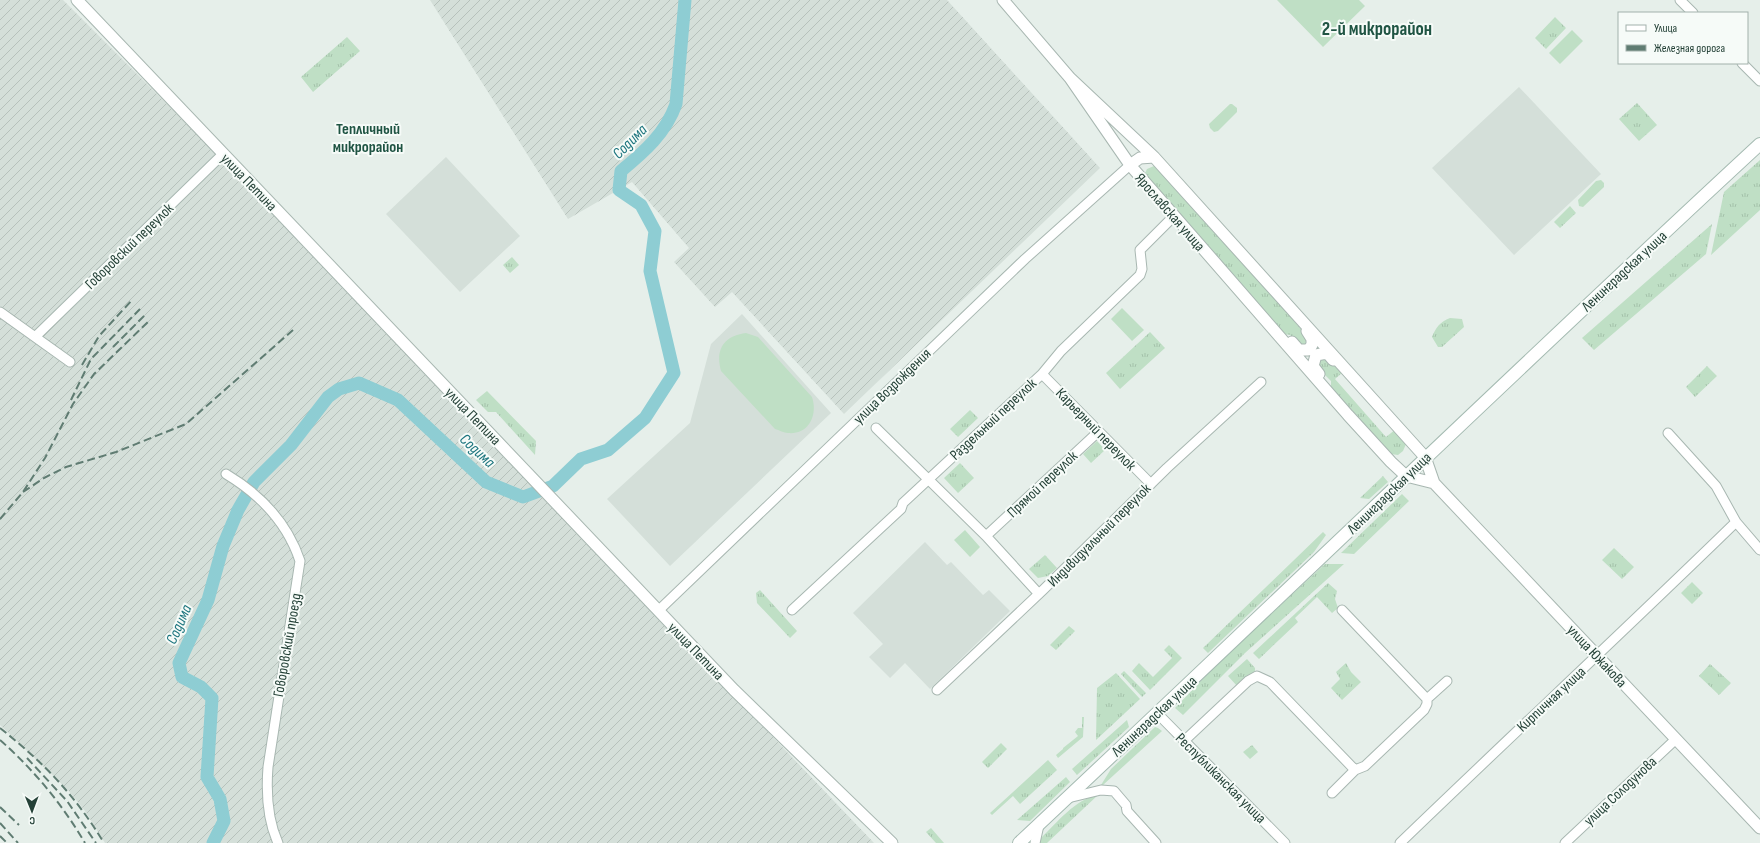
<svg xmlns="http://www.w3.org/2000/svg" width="1760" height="843" viewBox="0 0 1760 843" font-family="'Sofia Sans Condensed',sans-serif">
<defs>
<pattern id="industrial-furrows" width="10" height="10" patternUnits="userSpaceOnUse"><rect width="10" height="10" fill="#d4dfd9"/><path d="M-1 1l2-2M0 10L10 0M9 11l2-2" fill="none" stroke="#b6c1bb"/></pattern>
<pattern id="grass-tufts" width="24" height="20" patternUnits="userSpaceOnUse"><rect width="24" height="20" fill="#bfdfc5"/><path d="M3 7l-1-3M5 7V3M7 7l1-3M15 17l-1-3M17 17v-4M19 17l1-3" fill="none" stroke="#a4c1aa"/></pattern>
</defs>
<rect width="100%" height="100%" fill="#e6efea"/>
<!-- built -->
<path fill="#d4dfd9" d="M1519,87L1601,174L1514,255L1432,168Z
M446,157L520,236L460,292L386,214Z
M742,314L831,413L670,566L607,499L690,423L711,344Z
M925,542L947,565L951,562L983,595L989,590L1010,611L930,689L905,663L890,678L869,657L883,644L853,613Z"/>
<!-- industrial -->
<path fill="url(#industrial-furrows)" d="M0,0H63L217,154L35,332L0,306Z
M430,0H947L1100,168L844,414L732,292L715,307L674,262L689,248L632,182L568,219Z
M224,160L531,484L874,843H105L85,811L68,790L0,725V318L66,366L73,358L41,336Z"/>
<!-- grass -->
<path fill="url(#grass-tufts)" d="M1555,17L1566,28L1546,49L1535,38Z
M347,37L360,51L313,92L301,77Z
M1637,103L1657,125L1639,141L1619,119Z
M1760,160V210L1711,255L1724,192Z
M1154,166L1158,167L1294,316V321L1309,338V345L1301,347L1290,335L1284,334L1144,175L1147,169Z
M1570,206L1576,213L1560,228L1554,222Z
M1712,224L1706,254L1594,350L1582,338Z
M512,257L519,265L510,273L503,265Z
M1450,318L1462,319L1464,327L1442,347H1438L1432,337C1436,327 1440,322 1450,318Z
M1150,332L1165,348L1120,389L1106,373Z
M1326,357L1343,372L1335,379L1386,437L1396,429L1406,444L1403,451L1398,455L1391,454L1331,387V381L1317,367V360Z
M1707,366L1717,376L1695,397L1686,387Z
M487,391L536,441L535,455L496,412H488L476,400Z
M970,410L978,418L958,437L950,429Z
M1097,441L1105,450L1091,463L1083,454Z
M960,463L974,478L958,493L944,478Z
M1383,476L1388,482L1369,499L1360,498Z
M1402,494L1409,501L1354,554L1341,553Z
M1323,532L1326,535L1314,552L1208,653L1203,648Z
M1614,548L1634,567L1622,579L1602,560Z
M1045,555L1057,568L1048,576L1038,578L1029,569Z
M1325,564H1344L1245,653L1183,715L1175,708L1222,659Z
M1692,582L1703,593L1692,604L1681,593Z
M1328,583L1337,591L1335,599L1338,608L1332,613L1317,597L1295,618L1298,622L1259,659L1253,653Z
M760,590L797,631L790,638L757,603L756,593Z
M1069,626L1075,631L1056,650L1050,645Z
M1169,645L1182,658L1150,690L1132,671L1139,663L1153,677L1172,658L1164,650Z
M1247,659L1255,668V671L1237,686L1228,676Z
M1346,663L1351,672L1361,682L1342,700L1331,688L1340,679L1336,672Z
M1710,664L1731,683L1719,695L1699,676Z
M1124,671L1146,693L1142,697L1121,674Z
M1116,673L1140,699L1096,740L1097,688Z
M1082,717H1084L1083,737L1058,758L1056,755L1063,749V748L1078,736L1075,732L1078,728H1082Z
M1127,720L1129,727L1077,775L1072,769Z
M1155,727L1158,728L1162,731L1103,785H1101L1111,769Z
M1001,743L1007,749L988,768L982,762Z
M1252,745L1258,752L1250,759L1243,752Z
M1048,760L1057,770L1020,804L1013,796L992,815L990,813Z
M1066,777L1070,782L1030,821L1017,820Z
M1098,795L1047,843H1039L1041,838C1057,823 1075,799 1098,795Z
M931,828L944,843H936L926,832Z"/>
<!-- pitch -->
<path fill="#bfdfc5" d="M1277,0H1359L1365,6L1323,47Z
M1572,30L1583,41L1560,64L1549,53Z
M1230,104H1232L1237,108V112L1218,131L1214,132L1210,128L1209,124Z
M1601,180L1604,183V187L1583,207L1579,206L1578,200L1596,181Z
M1122,308L1144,330L1132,341L1111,319Z
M746,333L758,337L812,397C818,415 809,435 788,433C784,433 779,430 775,429L721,371C715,349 724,336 746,333Z
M965,530L980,547L970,557L954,540Z"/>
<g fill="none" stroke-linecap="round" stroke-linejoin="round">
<!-- river -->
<path stroke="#8ecdd3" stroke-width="13" d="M213,843L224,821L220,799L207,777L212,698L201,687L182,677L179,663L208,600L223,546L238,510L254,482L291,445L328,397L339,389L359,383L398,400L486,482L523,497L553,486L581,459L608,450L645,418L674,373L650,271L655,231L641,205L619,190L621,171C644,152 666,133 676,104L685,0"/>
<!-- minor casing -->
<g stroke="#a8b7b1" stroke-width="11">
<path id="minor" d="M1680,0L1693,13
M1742,63L1760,81
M0,312L70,362
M35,337L223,154
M1042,374L1151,484
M876,428L986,536L1039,594
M1668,433L1716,486L1736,522L1760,550
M226,474C261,495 287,522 300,561L268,767C266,793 267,819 278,843
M986,536L1098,432
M792,610L901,509L903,503L1042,374L1061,351L1140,275L1142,269L1140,250L1173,217
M1342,610L1427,699
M658,611L1025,259L1130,165
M937,690L1043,590L1167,468L1261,382
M1157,713L1285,843
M1184,741L1248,681L1257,676L1270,682L1355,770
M1332,793L1355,770L1365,766L1424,710L1427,704V699L1447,681
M1068,798L1101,790L1114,791L1126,805L1127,811L1156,843
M1035,843L1039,825
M1400,843C1512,735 1625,630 1736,522
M1565,843L1676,739"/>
</g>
<!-- tertiary casing -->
<g stroke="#a8b7b1" stroke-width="13">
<path id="tertiary" d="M77,0L734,690L892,843
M1003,0L1070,78L1130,165L1348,415L1391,462L1406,476L1434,483
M1070,78L1154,157L1425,457L1434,483L1760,828
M1130,165L1140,158L1154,157
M1292,342L1299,350H1308L1312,345V339L1307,331
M1319,374L1313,366L1316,355L1327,353L1333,360"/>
</g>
<!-- secondary casing -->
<g stroke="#a4bab1" stroke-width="14">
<path id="secondary" d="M1019,843C1267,611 1511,374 1760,144"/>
</g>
<!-- minor -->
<use href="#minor" stroke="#fff" stroke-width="9"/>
<!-- tertiary -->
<use href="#tertiary" stroke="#fff" stroke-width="11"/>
<!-- secondary -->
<use href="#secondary" stroke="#fff" stroke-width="12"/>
<!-- rail -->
<path stroke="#5f7c72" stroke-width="2" stroke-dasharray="8 4" stroke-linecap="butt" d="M113,347L145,315
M82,365L99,336L132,300
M71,400L91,359L140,309
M23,492L44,478L66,467L116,452L186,424L293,330
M0,519L23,492L45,458L73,404L94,374L149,321
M0,728C44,763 75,795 104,843
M0,740C34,770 62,804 85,843
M27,758L67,801L96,843
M0,807L19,825
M0,823L18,843
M0,836L7,843"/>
</g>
<g text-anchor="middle" stroke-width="4" stroke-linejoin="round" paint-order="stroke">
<!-- street labels -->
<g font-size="15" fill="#244137" stroke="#f6fbf8">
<text transform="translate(249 182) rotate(46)" y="5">улица Петина</text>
<text transform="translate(1170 212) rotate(49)" y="5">Ярославская улица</text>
<text transform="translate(129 246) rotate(-44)" y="5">Говоровский переулок</text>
<text transform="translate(1624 271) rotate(-43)" y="5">Ленинградская улица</text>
<text transform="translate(892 386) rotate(-44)" y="5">улица Возрождения</text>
<text transform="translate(473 416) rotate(46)" y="5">улица Петина</text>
<text transform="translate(993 419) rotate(-43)" y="5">Раздельный переулок</text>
<text transform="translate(1096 429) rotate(46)" y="5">Карьерный переулок</text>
<text transform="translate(1042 484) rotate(-43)" y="5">Прямой переулок</text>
<text transform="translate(1389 493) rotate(-44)" y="5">Ленинградская улица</text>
<text transform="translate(1099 535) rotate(-45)" y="5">Индивидуальный переулок</text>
<text transform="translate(287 645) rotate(-80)" y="5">Говоровский проезд</text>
<text transform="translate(696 651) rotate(46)" y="5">улица Петина</text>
<text transform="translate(1597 656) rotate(47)" y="5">улица Южакова</text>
<text transform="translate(1551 699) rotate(-43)" y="5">Кирпичная улица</text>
<text transform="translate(1154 716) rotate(-43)" y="5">Ленинградская улица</text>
<text transform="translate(1221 778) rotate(45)" y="5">Республиканская улица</text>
<text transform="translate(1620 791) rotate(-43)" y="5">улица Солодунова</text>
</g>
<!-- neighbourhood labels -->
<g font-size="16" font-weight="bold" fill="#1f5443" stroke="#f6fbf8">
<text x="368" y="134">Тепличный<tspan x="368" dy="18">микрорайон</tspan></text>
</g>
<!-- water labels -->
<g font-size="16" font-style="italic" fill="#1d757e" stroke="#f6fbf8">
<text transform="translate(629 141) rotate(-45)" y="6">Содима</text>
<text transform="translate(478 450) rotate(43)" y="6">Содима</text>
<text transform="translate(178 624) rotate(-66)" y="6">Содима</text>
</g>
<!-- district labels -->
<g font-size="19" font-weight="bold" fill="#1f5443" stroke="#f6fbf8">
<text x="1377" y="35">2-й микрорайон</text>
</g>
</g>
<!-- legend -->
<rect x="1618" y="12" width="130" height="52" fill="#f6fbf8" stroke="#a2b1ab"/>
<rect x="1626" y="25" width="20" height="6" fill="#ffffff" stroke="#a2b1ab"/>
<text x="1654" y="32" font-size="12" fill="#244137">Улица</text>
<rect x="1626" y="45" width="20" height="6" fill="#5f7c72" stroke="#a2b1ab"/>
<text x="1654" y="52" font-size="12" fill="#244137">Железная дорога</text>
<!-- north arrow -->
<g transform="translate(32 811) rotate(179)" stroke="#f6fbf8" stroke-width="3" paint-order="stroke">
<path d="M0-3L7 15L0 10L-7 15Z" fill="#244137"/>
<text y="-6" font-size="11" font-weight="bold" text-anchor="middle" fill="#244137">С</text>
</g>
</svg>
